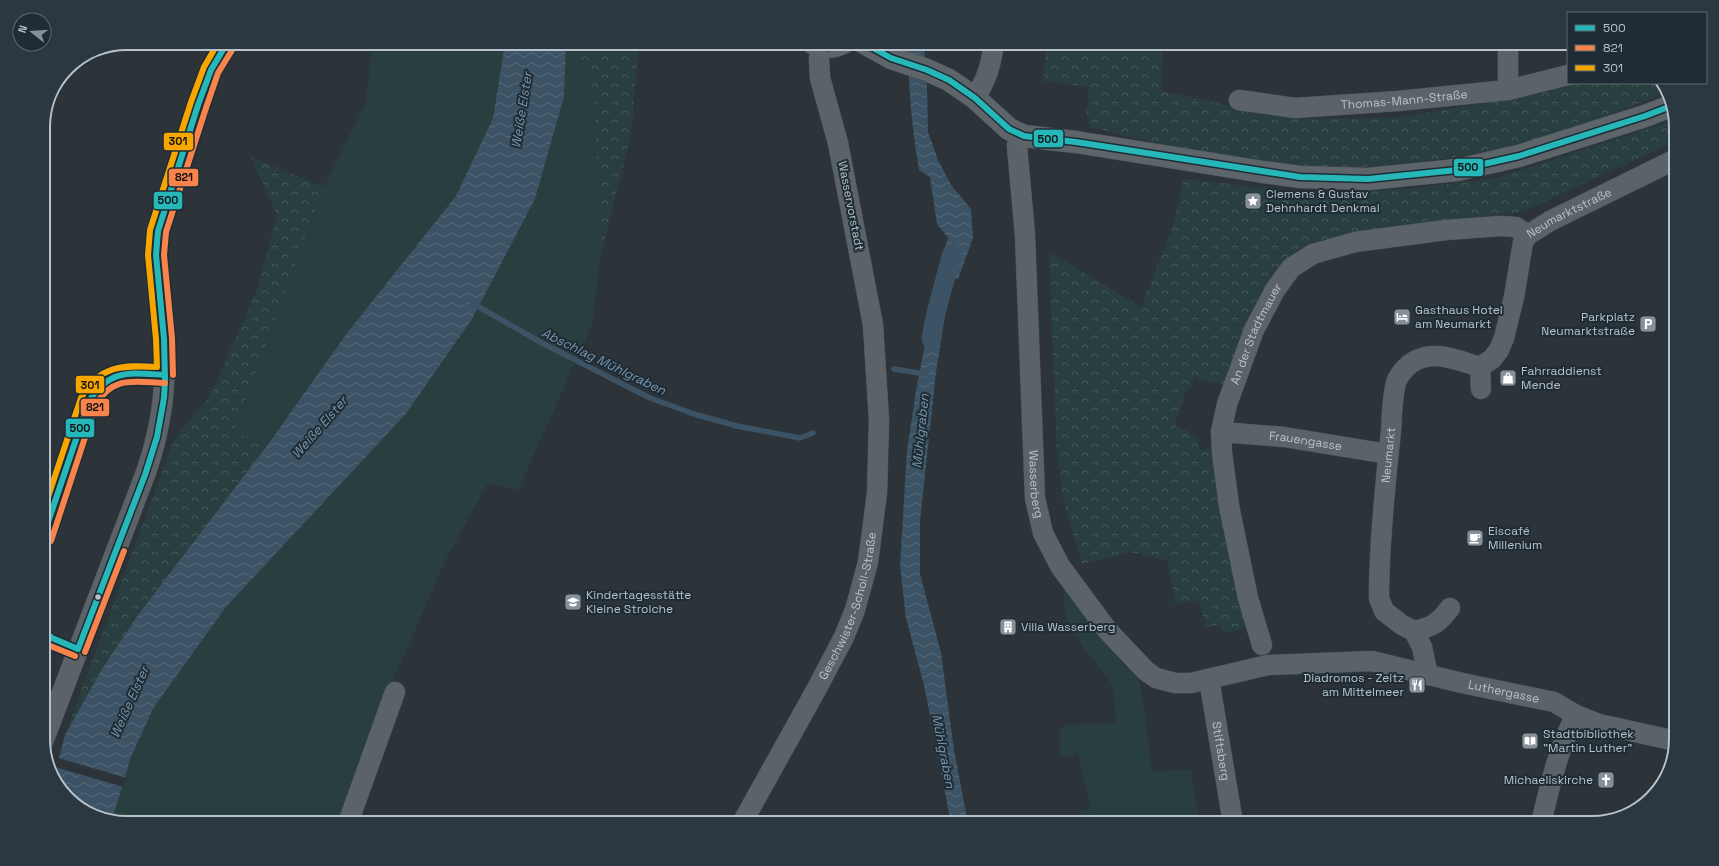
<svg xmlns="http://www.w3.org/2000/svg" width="1719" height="866" viewBox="0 0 1719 866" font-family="'Space Grotesk',sans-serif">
<defs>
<pattern id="forest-crowns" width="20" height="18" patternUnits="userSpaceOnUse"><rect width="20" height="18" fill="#293f3f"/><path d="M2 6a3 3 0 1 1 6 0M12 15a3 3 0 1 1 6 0" fill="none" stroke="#465959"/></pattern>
<pattern id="water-waves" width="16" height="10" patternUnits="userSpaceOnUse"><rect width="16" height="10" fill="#3b5364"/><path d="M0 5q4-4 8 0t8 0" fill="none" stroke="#556a79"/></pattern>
</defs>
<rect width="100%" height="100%" fill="#2c343a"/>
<!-- grass -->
<path fill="#293f3f" d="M372,43H505L493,118L456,196L347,333L269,443L234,433L324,187L366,102Z
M566,46L591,74L595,112L600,258L592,325L518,490L488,483L446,559L376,719L338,823H127L112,820L131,757L154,707L226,607L405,415L472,319L535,199L564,97Z
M1063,581L1137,673L1143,702L1152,772L1191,769L1199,823H1081L1078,812L1091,808L1078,754L1061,758L1059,732L1064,725L1116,723L1113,687L1105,674L1085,650L1065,616Z"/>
<!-- forest -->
<path fill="url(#forest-crowns)" d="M566,43H639L631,135L600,258L595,112L591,74L566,46Z
M1047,43H1163L1161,91L1292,119L1393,118L1505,100L1576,83H1663L1666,93L1556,136L1497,150L1417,163L1351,168L1265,164L1172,147L1090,127L1086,113L1089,87L1043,81Z
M1675,120L1676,141L1521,212L1490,215V222L1297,254L1228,387L1194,377L1191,389L1187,388L1175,423H1177L1176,427L1189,431V434L1198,437L1199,450L1217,448L1250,627L1223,633L1219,624L1206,628L1199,600L1175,604L1168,560L1130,552L1082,564L1063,499L1057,454L1049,252L1141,307L1173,226L1184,179L1314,193L1409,189L1496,178Z
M251,157L324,187L234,433L269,443L138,615L65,735L175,438L211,395L258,287L277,215Z"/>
<!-- water -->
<path fill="url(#water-waves)" d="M505,43H566L564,97L535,199L472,319L405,415L226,607L154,707L131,757L112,820L90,814L57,786L54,777L65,735L102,669L138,615L269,443L347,333L456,196L493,118Z
M908,43H924L927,89L928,132L938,160L951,185L971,209L973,238L958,279L936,276L948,238L937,224L930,177L919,170C912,128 908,86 908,43Z
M931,313L945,315L936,372L920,521V574L941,653L954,750L968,823H951L924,685L906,618L900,566L907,450L916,391Z"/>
<!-- pier -->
<path fill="#2c343a" d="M58,758L127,778L124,787L55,767Z"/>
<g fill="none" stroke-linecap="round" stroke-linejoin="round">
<!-- stream -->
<path stroke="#3b5364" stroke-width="5.5" d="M472,303L542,343L650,398L694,414L737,426L800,438L813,433
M894,369L925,374"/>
<!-- canal -->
<path stroke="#3b5364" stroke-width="19" d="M931,339C935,310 945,282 952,253"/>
<!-- minor casing -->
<g stroke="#4a5054" stroke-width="21">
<g id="minor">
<path d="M1508,43V90"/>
<path d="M975,98C987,79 991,65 994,43"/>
<path id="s1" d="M1239,100L1295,108L1398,101L1508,90L1568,75"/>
<path id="s2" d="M1019,134L1017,146L1025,235L1035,498L1043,533L1060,566L1108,631L1146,671L1156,678L1175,683H1191L1268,665L1372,661L1462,683L1554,702L1576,715"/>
<path id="s3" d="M1480,367L1492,359L1499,350L1504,338L1514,297L1523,242L1528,235L1550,221L1676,159"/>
<path d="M1480,367L1481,389"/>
<path id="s4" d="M1221,432L1284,437L1388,454"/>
<path d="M1414,631C1432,627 1439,623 1450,608"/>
<path id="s5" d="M1262,645L1248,598L1229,506L1222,452L1221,432L1227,404L1254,330L1275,290L1291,268L1313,254L1355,242L1446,230L1501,226L1516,227L1528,235"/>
<path id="s6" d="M1428,675L1422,647L1414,631L1402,625L1384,611L1379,598C1379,544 1385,485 1391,431C1392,417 1392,393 1397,380C1400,374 1405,368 1410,364C1432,348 1457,360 1480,367"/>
<path id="s7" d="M1209,679L1233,823"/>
<path d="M43,742L145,475C161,430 168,386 163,338C161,311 155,282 156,254C157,213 176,173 189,135C196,113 202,89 212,69C217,60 223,52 227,43"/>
<path d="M348,823L395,692"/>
<path id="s8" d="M742,823L816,690L844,637L855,610L868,562L877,493L879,420L873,325L838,143L820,78L819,58L822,46"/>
<path d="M1541,823C1550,786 1558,748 1576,715L1599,724L1676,741"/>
</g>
</g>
<!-- major casing -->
<g stroke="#4a5157" stroke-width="23">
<path id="major" d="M813,43C823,48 833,48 843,43
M864,43L891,58L927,70L949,80L975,98L1009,129L1024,136L1076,142L1263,172L1300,177L1368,179L1457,170L1519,156L1645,116L1671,106"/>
</g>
<!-- minor -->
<use href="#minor" stroke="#5c6368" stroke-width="20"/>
<!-- major -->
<use href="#major" stroke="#5e656a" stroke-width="22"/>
<!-- bus-1 casing -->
<g stroke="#1f2c35" stroke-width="9">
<path id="bus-1" d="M813,43L828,47L843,43
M864,43L891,58L927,70L949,80L975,98L1009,129L1024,136L1076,142L1300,177L1368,179L1457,170L1519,156L1645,116L1671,106
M43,537L89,401C110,368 130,373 165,375
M43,630L52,638L78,649L145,475L157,437L164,398L165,379L164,339L156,255L158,231L198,105L211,70L227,43"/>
</g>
<!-- bus-2 casing -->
<g stroke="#1f2c35" stroke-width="9">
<path id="bus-2" d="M173,375L172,338L164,255L166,232L206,108L218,73L234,47
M51,541L96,404C114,375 135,382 165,383
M43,641L48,645L75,656
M85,652L124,551"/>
</g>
<!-- bus-3 casing -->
<g stroke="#1f2c35" stroke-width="9">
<path id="bus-3" d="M43,512L81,398C99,365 123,365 157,367L156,339L148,255L150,230L191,102L204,67L218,43"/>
</g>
<!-- bus-1 -->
<use href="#bus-1" stroke="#26b8b9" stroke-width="6"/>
<!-- bus-2 -->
<use href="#bus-2" stroke="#f8844c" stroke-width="6"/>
<!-- bus-3 -->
<use href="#bus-3" stroke="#f7a600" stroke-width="6"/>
</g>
<!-- icons -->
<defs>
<g id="sight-square" transform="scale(0.9)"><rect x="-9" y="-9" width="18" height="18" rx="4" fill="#869098" stroke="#1f2c35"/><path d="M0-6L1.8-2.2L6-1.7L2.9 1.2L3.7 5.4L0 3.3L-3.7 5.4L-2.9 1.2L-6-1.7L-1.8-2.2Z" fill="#fff"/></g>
<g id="hotel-square" transform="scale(0.9)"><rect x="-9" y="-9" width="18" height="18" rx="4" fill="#869098" stroke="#1f2c35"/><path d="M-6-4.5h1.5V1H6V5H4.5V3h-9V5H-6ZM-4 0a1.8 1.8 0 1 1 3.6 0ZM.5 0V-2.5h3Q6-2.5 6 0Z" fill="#fff"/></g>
<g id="parking-square" transform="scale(0.9)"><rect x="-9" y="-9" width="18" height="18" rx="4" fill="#869098" stroke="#1f2c35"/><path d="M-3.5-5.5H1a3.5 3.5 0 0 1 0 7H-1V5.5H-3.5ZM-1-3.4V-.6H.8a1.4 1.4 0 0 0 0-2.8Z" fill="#fff"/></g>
<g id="shop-square" transform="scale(0.9)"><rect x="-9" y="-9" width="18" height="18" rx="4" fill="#869098" stroke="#1f2c35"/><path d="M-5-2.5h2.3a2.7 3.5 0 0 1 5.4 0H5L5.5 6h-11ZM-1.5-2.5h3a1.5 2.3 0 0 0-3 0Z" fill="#fff"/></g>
<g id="cafe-square" transform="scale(0.9)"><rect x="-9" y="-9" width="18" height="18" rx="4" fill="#869098" stroke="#1f2c35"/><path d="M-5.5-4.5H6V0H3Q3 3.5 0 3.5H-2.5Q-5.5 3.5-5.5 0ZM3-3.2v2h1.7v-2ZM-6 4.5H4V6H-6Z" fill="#fff"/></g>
<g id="school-square" transform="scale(0.9)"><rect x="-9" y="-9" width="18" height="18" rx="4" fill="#869098" stroke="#1f2c35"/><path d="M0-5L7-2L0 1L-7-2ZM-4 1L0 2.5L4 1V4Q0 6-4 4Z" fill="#fff"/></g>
<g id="building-square" transform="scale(0.9)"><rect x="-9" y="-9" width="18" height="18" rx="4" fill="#869098" stroke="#1f2c35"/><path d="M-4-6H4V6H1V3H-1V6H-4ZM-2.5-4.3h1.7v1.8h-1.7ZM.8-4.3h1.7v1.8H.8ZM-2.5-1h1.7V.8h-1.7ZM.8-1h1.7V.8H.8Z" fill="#fff"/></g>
<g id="restaurant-square" transform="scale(0.9)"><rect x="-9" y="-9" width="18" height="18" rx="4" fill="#869098" stroke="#1f2c35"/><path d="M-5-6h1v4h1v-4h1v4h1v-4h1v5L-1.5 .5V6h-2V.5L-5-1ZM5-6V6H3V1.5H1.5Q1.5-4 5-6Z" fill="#fff"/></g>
<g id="library-square" transform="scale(0.9)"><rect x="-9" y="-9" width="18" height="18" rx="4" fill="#869098" stroke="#1f2c35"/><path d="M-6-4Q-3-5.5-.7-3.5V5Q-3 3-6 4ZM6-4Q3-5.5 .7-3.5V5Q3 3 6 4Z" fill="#fff"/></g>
<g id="church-square" transform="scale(0.9)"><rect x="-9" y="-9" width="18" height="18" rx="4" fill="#869098" stroke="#1f2c35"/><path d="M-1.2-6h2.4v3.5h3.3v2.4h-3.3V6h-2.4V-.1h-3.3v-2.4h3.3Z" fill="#fff"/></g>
</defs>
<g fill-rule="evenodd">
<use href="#sight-square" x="1253" y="201"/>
<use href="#hotel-square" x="1402" y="317"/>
<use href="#parking-square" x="1648" y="324"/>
<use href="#shop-square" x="1508" y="378"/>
<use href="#cafe-square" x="1475" y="538"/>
<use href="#school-square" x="573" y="602"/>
<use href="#building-square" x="1008" y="627"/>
<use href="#restaurant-square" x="1417" y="685"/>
<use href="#library-square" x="1530" y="741"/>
<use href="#church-square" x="1606" y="780"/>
</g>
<!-- markers -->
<circle fill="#b7c2ca" stroke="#1f2c35" stroke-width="1.5" cx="98" cy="597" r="3.5"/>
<g text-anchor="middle" stroke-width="4" stroke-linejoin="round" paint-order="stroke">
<!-- street labels -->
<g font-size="12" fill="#b7c2ca" stroke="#1f2c35">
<text dy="4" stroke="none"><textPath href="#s1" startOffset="166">Thomas-Mann-Straße</textPath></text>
<text transform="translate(851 206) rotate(79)" y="4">Wasservorstadt</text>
<text dy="4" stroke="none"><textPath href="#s3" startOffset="192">Neumarktstraße</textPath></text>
<text dy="4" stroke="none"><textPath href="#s5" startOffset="322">An der Stadtmauer</textPath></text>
<text dy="4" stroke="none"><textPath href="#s4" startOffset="85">Frauengasse</textPath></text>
<text dy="4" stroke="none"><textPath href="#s6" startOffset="240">Neumarkt</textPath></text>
<text dy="4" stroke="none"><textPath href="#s2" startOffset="351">Wasserberg</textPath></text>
<text dy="4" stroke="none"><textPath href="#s8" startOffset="243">Geschwister-Scholl-Straße</textPath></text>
<text dy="4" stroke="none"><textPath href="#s2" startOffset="940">Luthergasse</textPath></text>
<text dy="4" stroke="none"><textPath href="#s7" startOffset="73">Stiftsberg</textPath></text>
</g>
<!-- poi labels -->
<g font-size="12" fill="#b7c2ca" stroke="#1f2c35" text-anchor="start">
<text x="1266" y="198">Clemens &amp; Gustav<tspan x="1266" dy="14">Dehnhardt Denkmal</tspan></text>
<text x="1415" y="314">Gasthaus Hotel<tspan x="1415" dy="14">am Neumarkt</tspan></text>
<text x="1635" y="321" text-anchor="end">Parkplatz<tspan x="1635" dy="14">Neumarktstraße</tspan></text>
<text x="1521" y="375">Fahrraddienst<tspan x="1521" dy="14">Mende</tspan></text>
<text x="1488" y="535">Eiscafé<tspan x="1488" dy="14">Millenium</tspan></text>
<text x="586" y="599">Kindertagesstätte<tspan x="586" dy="14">Kleine Strolche</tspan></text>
<text x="1021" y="631">Villa Wasserberg</text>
<text x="1404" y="682" text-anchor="end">Diadromos - Zeitz<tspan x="1404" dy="14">am Mittelmeer</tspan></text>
<text x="1543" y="738">Stadtbibliothek<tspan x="1543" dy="14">"Martin Luther"</tspan></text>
<text x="1593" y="784" text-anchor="end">Michaeliskirche</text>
</g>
<!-- water labels -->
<g font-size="13" font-style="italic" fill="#7896ac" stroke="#1f2c35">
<text transform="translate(521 110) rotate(-81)" y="5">Weiße Elster</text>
<text transform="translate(604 361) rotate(26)" y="5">Abschlag Mühlgraben</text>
<text transform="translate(319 427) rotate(-49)" y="5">Weiße Elster</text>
<text transform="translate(920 431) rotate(-84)" y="5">Mühlgraben</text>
<text transform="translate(129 702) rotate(-66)" y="5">Weiße Elster</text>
<text transform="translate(944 751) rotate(79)" y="5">Mühlgraben</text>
</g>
</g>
<!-- crop -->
<path d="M0 0H1719V866H0ZM127 50H1592A77 77 0 0 1 1669 127V739A77 77 0 0 1 1592 816H127A77 77 0 0 1 50 739V127A77 77 0 0 1 127 50Z" fill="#2b3841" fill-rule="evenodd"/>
<path fill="none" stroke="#b7c2ca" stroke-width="2" d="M127 50H1592A77 77 0 0 1 1669 127V739A77 77 0 0 1 1592 816H127A77 77 0 0 1 50 739V127A77 77 0 0 1 127 50Z"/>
<g stroke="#1f2c35" stroke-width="1.5">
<rect x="1033" y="129" width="31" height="19" rx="4" fill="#26b8b9"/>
<rect x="163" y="132" width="31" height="19" rx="4" fill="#f7a600"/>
<rect x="1453" y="158" width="31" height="19" rx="4" fill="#26b8b9"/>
<rect x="168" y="168" width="31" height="19" rx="4" fill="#f8844c"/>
<rect x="153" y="191" width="30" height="19" rx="4" fill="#26b8b9"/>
<rect x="75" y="375" width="30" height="19" rx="4" fill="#f7a600"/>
<rect x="80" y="398" width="30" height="19" rx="4" fill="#f8844c"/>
<rect x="65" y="418" width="30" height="20" rx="4" fill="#26b8b9"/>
</g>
<g font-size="11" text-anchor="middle" font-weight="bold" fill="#111">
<text x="1048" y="143">500</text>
<text x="178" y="145">301</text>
<text x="1468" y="171">500</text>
<text x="184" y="181">821</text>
<text x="168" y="204">500</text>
<text x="90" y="389">301</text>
<text x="95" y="411">821</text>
<text x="80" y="432">500</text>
</g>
<!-- legend -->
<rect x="1567" y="12" width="140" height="72" fill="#1f2c35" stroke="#5c6871"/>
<rect x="1575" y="25" width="20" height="6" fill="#26b8b9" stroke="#5c6871"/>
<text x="1603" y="32" font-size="12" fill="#b7c2ca">500</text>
<rect x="1575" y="45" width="20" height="6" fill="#f8844c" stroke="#5c6871"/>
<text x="1603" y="52" font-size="12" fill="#b7c2ca">821</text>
<rect x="1575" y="65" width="20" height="6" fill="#f7a600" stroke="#5c6871"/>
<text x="1603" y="72" font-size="12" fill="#b7c2ca">301</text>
<!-- north arrow -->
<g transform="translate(32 32) rotate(287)"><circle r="19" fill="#1f2c35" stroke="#5c6871"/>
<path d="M0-3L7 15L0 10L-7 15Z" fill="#869098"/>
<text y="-6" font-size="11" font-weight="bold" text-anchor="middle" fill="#b7c2ca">N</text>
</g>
</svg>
